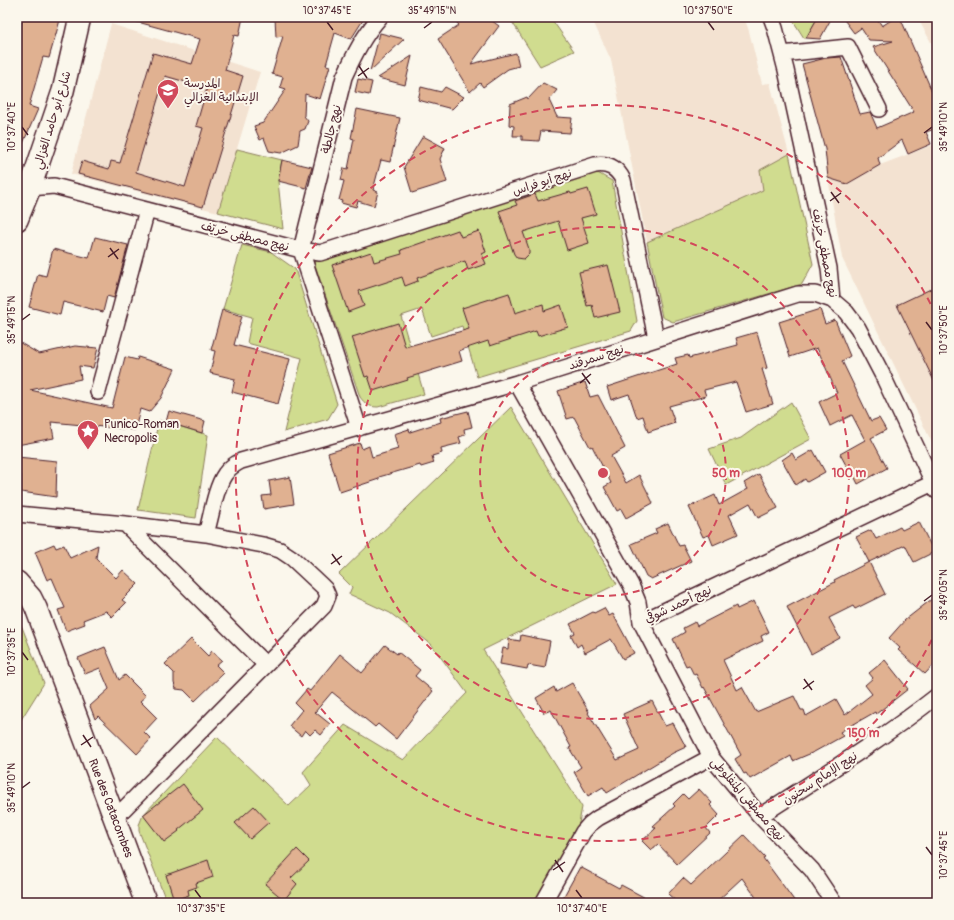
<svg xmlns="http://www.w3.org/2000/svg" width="954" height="920" viewBox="0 0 954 920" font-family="Pangolin,'Playpen Sans Arabic',sans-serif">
<rect width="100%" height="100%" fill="#fbf7ec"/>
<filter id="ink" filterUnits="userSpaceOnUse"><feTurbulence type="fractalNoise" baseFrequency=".025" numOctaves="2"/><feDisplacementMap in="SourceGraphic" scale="8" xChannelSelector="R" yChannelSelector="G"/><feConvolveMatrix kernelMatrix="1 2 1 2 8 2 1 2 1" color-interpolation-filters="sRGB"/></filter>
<g filter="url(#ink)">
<!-- built -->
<path fill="#f3e2d1" d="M591,17H744L749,31L762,84L770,83L789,154L760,170L763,190L647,242L611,60Z
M917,17H937V53Z
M111,24L260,72L218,212L71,174Z
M937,141V448L934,447L842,258L828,178L847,184L880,165L933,145Z"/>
<!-- green -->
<path fill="#d0dc8f" stroke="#8d7e5d" d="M509,17H550L574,51L540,66Z
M796,17H818L806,38H804L792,19Z
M237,149L282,160L278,181L283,229L218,212Z
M789,154L813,264L802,284L673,322L662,317L647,242L763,190L760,170Z
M596,172L612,181L637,321L631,331L477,377L462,326L431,336L422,309L401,316L424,394L378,407C369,407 365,404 360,397L314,262Z
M242,245L271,252L295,269L337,404L328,419L284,432L302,358L247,343L252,317L223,309Z
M791,402L811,439L726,485L709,449L741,438Z
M511,407L617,584L483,650L582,807L579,823L535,903H167L139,831V825L143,815L217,737L289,806L311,785L303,772L345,725L403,760L467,693L431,644L390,613L349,594L352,587L339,574Z
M159,420L208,435L196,518L138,510Z
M17,618L22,627L44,683L17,726Z"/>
<!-- building -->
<path fill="#e0b191" stroke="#4a1f2b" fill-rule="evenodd" d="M23,17H48L60,20L49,58L43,57L29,106L38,109L17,157V36Z
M134,17H243L239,36L234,35L225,70L243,76L203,207L78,174L82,161L109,169L111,161L120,163L153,53L192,64L200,39L134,21ZM165,76L207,88L196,126L203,128L185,187L136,172Z
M278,17H365L351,39L335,33L326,65L330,66L320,99L305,94L304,116L308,121L305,129L300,131L298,145L281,153L269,151L264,138L260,140L254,126L263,123L286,89L280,87L283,77L272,74L283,36L276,37L275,18Z
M452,17H487L499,26L471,64L516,53L519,66L508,69L483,87L480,83L470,92L438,39L459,25Z
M818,17H832L820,39L806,38Z
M842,17H876L882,26L896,17H900L937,103V128L926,132L931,144L908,154L902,140L878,158L880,165L847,184L828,178L825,149L802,64L826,58L841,57L860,114L870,112L877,128L914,112L873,47L893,41L869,40L861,28L854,33Z
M380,33L404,39L370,71Z
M412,56L405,85L378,78Z
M358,79L372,82L369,95L355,92Z
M543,83L557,90L549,100L557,117L572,118L570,133L541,131L539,141L522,140V136H513L514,126L509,125L510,104L527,97L528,99Z
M421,87L441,92L445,87L464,97L452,109L418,100Z
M357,109L400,118L390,162L381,160L373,190L378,192L374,206L358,201L356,207L341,203L342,201L339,200L344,181L341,180L344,168L348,169L354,139L351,138Z
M423,136L445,148L440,159L447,182L412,193L404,167Z
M282,160L312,167L306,188L278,181Z
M588,189L596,214L581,218L589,243L567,250L558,221L523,232L529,249V254L524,259L517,258L514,254L499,211L517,205L515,201L535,194L538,201L570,192L571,194Z
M458,230L461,237L479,231L486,252L482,254L486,264L468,270L465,261L417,278L418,281L405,286L402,277L359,291L364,306L348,312L332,265L371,252L374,262L402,254L401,250Z
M95,237L128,245L114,298L107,296L103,312L63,302L60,315L29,307L38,274L46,276L53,249L89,258Z
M608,265L620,312L595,318L592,305L587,306L579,272Z
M937,286V387L897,305Z
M509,293L515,313L543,304L544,311L561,305L568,327L538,336L536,331L490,346L488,341L464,349L459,351L462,361L407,378L408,380L373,391L368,376L365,377L352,337L398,323L405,347L469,329L462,308Z
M820,309L825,324L835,320L850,356L842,361L871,421L879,418L886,430L871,438L887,468L858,484L849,466L847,467L840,454L865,440L852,415L830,426L819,402L837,393L817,348L790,357L779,322Z
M222,310L242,316L234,345L290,359L278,404L232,392L235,379L210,373L215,351L211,350Z
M757,332L767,368L762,369L773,404L746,412L736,382L704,390L706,396L669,406L675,423L648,432L643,416L637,418L629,394L611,400L607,387L677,364L675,358L688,355L689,358L738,345L736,338Z
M17,341L39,354L75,346L98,348L93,368L79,366L81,379L30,390L112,408L125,357L137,360L138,357L175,369L161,398L149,412L140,409L135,430L51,422L54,438L17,445Z
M585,382L590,397L598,395L625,448L611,456L626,483L639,475L653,503L626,518L621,509L617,511L604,487L611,483L592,446L590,447L574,417L567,419L558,391Z
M169,411L205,421L202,433L166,422Z
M468,411L472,427L464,429L465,435L459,437L461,443L441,448L442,453L432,456L434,463L421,467L420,465L379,477V479L340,492L328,453L360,443L362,449L369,446L372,457L398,449L394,434L409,429L410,432L441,422L440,418Z
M813,450L825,472L807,482L805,479L796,485L782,460L792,453L796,460Z
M17,457L57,461L56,497L21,492V475H17Z
M759,474L778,508L758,518L750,503L729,515L738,534L713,545L709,535L703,537L689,507L715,495L719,505L748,489L744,483Z
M290,477L294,504L264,509L262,496L271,495L269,481Z
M919,522L934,552L914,562L905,545L869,562L856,537L871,530L876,539L900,527L902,530Z
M668,523L679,546L683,545L691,561L651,579L646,576L631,544L657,533L655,529Z
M54,544L56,548L64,545L70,558L98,545L96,558L116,578L123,570L138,584L122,600L126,603L112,617L106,611L83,620L85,624L66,631L58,610L65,608L52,578L47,580L35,552Z
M869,562L885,594L855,609L853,606L829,618L840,638L811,654L787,607L835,582L834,580Z
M937,595V661L925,674L898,650L900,648L889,638L905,620Z
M754,601L769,632L761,636L763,641L723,660L737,690L742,687L756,712L794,696L801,710H804L806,716L836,699L845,715L872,694L865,685L873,678L869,673L885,660L908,689L876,714L875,712L840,732L843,736L814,752L793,761L791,756L750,779L746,773L744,774L735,759L741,755L704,687L703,688L696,674L694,675L689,665L686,666L673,639L685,632L683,628L695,622L697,626L736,606L737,609Z
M604,608L609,616L613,614L634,653L623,659L611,639L585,653L581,644L577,647L571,635L575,633L570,624L593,612L594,613Z
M521,635L550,641L545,668L528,665L527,669L500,664L503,648L508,649L509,639L520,641Z
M191,639L208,656L212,651L222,660L216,665L224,673L195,701L184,690L176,689L174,683V673L165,664Z
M385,645L397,654L398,652L420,670L415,676L433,691L396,739L378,724L375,727L332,692L315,712L330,724L321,735L315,730L310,735L305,730L301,736L289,726L302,710L295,703L307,689L310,691L340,654L362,673Z
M105,647L119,680L125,675L146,696L140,701L157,718L144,732L151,739L137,754L98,716L95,719L90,706L109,689L100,668L85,674L78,658Z
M572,683L589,712L588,713L617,760L639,750L623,714L652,701L665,726L673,723L686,747L673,753L607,793L603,787L588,796L574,772L581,767L569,748L571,747L551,710L544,713L536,698L554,687L556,692Z
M183,784L203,810L178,830L179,831L164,842L143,815Z
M699,789L712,803L710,805L719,815L706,828L710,833L677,864L658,844L651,850L642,841L656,828L653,826L675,806L673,804L683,794L688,799Z
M254,806L269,822L250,839L235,823Z
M744,835L765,857L763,858L796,903H760L742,878L715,903H678L668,894L683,878L691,885Z
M297,849L309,861L291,878L297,884L284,900L265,884Z
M208,860L213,877L196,883L197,887L188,890L189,895L174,900L166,875Z
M580,867L619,888L621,885L655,903H560Z"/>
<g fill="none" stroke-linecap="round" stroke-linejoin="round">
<!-- minor casing -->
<g stroke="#4a1f2b" stroke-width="18">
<path id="minor" d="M771,17L775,28L786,70L829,268L832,300L846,312L858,328L882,374L937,491
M782,54L848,47L879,109
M17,189L54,186L301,250L320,253L595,165C608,163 617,168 623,180L656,338
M301,250L344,77C354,55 364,35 380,17
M301,250L359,428
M517,383L631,585L638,602L641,622L711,757L760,816L812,870L834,903
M98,392L147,210
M17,514L125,524L206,534L263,545L280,550L292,558L322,586L325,589L328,596L324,606L115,818
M125,524L266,665
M206,534C211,518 215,488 225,474C229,468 235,464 241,461L517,383L798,294H815L832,300
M641,622L937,481
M760,816C820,777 881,740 937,696
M543,903L583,832L590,824L598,818L711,757"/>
</g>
<!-- secondary casing -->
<g stroke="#4a1f2b" stroke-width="24">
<path id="secondary" d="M17,220L30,188L63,91L80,17
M17,582L31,598L36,608L146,903"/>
</g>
<!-- minor -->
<use href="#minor" stroke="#fbf7ec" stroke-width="15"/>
<!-- secondary -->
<use href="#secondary" stroke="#fbf7ec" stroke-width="21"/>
</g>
</g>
<!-- ticks -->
<path fill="none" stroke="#4a1f2b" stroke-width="1.5" d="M327,22L333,30M708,22L714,30M424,28L432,22M359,66L367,78M358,76L369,68M22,127L28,135M924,133L932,127M831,192L839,203M830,201L841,193M110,248L118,259M108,257L119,249M22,320L30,314M926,322L932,330M582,373L590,384M580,383L591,374M332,554L340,565M331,564L342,556M924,601L932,595M22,652L28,660M804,679L812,690M803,689L814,681M83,735L91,747M81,745L93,737M22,788L30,782M926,847L932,855M555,860L563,872M553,870L565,862M195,890L201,898M576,890L582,898"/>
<!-- distance rings -->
<g fill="none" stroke="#d1495b" stroke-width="2" stroke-dasharray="7 5">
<circle cx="603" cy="473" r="123"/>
<circle cx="603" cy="473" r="246"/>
<path d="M937 629A368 368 0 1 1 937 317"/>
</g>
<!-- icons -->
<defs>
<g id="school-pin" transform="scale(1.15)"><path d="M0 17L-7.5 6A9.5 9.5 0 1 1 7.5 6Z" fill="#d1495b" stroke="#fbf7ec"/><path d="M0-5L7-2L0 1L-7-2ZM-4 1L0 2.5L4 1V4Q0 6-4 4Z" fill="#fff"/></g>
<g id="sight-pin" transform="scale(1.15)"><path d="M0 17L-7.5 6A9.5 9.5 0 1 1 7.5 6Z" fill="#d1495b" stroke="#fbf7ec"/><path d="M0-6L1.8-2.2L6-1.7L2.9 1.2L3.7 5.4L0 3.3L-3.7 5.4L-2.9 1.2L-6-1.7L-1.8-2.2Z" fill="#fff"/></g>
</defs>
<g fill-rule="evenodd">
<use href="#school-pin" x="168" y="90"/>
<use href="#sight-pin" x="88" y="431"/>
</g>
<g text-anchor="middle" stroke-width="4" stroke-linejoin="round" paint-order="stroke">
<!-- poi labels -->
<g font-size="12" fill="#4a1f2b" stroke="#fbf7ec" text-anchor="start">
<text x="184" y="87">المدرسة<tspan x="184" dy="14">الإبتدائية الغزالي</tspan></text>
<text x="104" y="428">Punico-Roman<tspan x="104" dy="14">Necropolis</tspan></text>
</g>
<!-- street labels -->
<g font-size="12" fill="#4a1f2b" stroke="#fbf7ec">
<text transform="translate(52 120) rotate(-73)" y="4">شارع أبو حامد الغزالي</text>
<text transform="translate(331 129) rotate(-76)" y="4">نهج جالطة</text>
<text transform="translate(542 182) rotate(-18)" y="4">نهج أبو فراس</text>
<text transform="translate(245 236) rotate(14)" y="4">نهج مصطفى خريّف</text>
<text transform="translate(825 253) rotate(79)" y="4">نهج مصطفى خريّف</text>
<text transform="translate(596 357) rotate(-18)" y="4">نهج سمرقند</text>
<text transform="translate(678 604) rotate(-25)" y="4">نهج أحمد شوقي</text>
<text transform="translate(820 778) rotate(-33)" y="4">نهج الإمام سحنون</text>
<text transform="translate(748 799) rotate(49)" y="4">نهج مصطفى المنفلوطي</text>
<text transform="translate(111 808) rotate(69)" y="4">Rue des Catacombes</text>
</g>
</g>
<circle cx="603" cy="473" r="6" fill="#d1495b" stroke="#fbf7ec" stroke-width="2"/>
<g font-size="12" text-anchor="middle" font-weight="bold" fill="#d1495b" stroke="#fbf7ec" stroke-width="4" stroke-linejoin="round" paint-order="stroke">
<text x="726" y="477">50 m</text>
<text x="849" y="477">100 m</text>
<text x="863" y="737">150 m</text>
</g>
<!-- margin -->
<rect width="954" height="920" fill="none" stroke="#fbf7ec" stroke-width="44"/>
<rect x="22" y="22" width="910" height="876" fill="none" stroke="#4a1f2b" stroke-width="1.5"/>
<g font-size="10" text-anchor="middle" fill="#4a1f2b">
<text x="327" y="14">10°37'45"E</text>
<text x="432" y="14">35°49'15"N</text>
<text x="708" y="14">10°37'50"E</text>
<text transform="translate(943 127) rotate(-90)" y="4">35°49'10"N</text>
<text transform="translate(11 127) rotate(-90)" y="4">10°37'40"E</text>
<text transform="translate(11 320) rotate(-90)" y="4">35°49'15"N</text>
<text transform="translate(943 330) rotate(-90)" y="4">10°37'50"E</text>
<text transform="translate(943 595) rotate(-90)" y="4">35°49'05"N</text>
<text transform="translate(11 652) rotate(-90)" y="4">10°37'35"E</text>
<text transform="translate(11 788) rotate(-90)" y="4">35°49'10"N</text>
<text transform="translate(943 855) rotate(-90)" y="4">10°37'45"E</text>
<text x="201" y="912">10°37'35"E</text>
<text x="582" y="912">10°37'40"E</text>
</g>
</svg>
